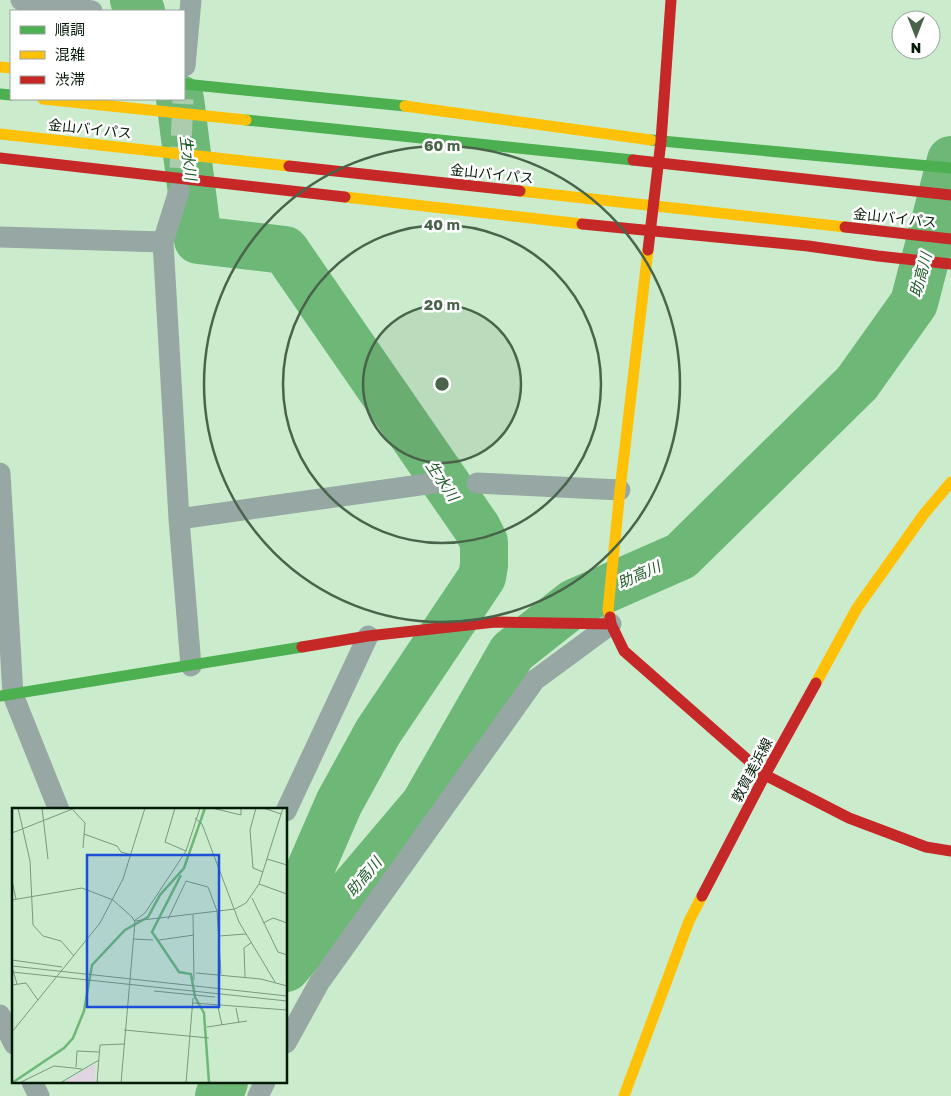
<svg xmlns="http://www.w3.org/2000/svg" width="951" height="1096" viewBox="0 0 951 1096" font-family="'Golos Text','Noto Sans JP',sans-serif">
<rect width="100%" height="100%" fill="#caeccc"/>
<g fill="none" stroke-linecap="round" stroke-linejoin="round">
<!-- river -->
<path stroke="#6eb877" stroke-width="48" d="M134,0L141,11
M180,99L198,240L285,250L477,528L484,542V565L482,577L378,732L339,803L286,925
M286,968L425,804L512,652L574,603L681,556L857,383L914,303L951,160
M219,1096L224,1082"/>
<!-- street-tunnel -->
<path stroke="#acccae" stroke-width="21" stroke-dasharray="21 11" stroke-linecap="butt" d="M180,168L183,99"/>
<!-- street -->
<path stroke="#96a7a4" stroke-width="21" d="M21,0L92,11
M185,66L191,0
M179,191L163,242L179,519L191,666
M0,237L163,242
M0,473L13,695L59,810
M477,483L620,490
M179,519L434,483
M286,811L368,636
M0,1015L14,1044
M286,1043L319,983L535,680L611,624
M32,1082L39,1096
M258,1096L265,1082"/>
<!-- fast -->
<path stroke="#4caf50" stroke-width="11" d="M184,84L405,106
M0,94L11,95
M246,120L633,160
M651,140L951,168
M0,696L302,647"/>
<!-- slow -->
<path stroke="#ffc107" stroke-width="11" d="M0,67L11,68
M43,99L246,120
M405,106L651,140
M0,134L289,166
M520,191L845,227
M345,197L582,224
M610,617L608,610L620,490L648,250
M816,683L857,608L924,514L951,482
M624,1096L689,921L702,896"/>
<!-- jam -->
<path stroke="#c62828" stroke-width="11" d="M0,158L345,197
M633,160L951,195
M289,166L520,191
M582,224L808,246L878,256L951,264
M845,227L951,239
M648,250L661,141L671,0
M610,617L611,624L624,651L765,775L849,818L926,847L951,851
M302,647L368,636L495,622L611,624
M702,896L765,775L816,683"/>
</g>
<!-- distance rings -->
<circle cx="442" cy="384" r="79" fill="#49644b" fill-opacity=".12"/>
<g fill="none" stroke="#49644b" stroke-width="2.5">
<circle cx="442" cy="384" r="79"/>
<circle cx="442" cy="384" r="159"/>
<circle cx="442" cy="384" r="238"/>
</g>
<g text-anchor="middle" stroke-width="5" stroke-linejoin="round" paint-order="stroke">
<!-- street labels -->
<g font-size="14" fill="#031a06" stroke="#fff">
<text transform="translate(90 129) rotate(6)" y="5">金山バイパス</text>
<text transform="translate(492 174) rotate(6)" y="5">金山バイパス</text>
<text transform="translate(895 218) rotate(6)" y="5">金山バイパス</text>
<text transform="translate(752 770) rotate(-62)" y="5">敦賀美浜線</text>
</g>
<!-- water labels -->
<g font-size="15" font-style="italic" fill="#1c5a26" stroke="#fff">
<text transform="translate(188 158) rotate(83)" y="5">生水川</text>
<text transform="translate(921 275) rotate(-75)" y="5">助高川</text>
<text transform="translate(442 481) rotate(56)" y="5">生水川</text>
<text transform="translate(639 575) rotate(-24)" y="5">助高川</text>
<text transform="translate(364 877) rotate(-50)" y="5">助高川</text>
</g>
</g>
<!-- overview -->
<g transform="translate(12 808)">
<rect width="275" height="275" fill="#caeccc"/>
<path d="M83,256V275H54V273Z" fill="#e2d5e3"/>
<path fill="none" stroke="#6eb877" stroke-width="2.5" d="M169,67L140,124L167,164L179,166L183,189L192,205L197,275M0,275L52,240L61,230L72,203L80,157L113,122L136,109L148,87L172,60L193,0"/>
<path fill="none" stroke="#7a987d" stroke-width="1" d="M6,0L18,53L21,117L31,128L49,133L62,148M30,0L36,51M163,0L153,34L174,43L188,0M200,0L229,7V0M244,0L238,22L241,60L251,64M251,0L269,6M61,2L73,15L71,40M183,10L190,16L227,114L263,174M0,25L63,0M72,26L105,38L109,44L120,47M255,51L275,57M0,73L4,91M247,76L275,86M240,90L266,144L275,147M0,92L70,80L101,92L120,109L123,114L109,275M181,107L182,172M156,111L174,73L196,79L205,103L209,166M122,113L223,101L234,95L247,76L271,0M122,113L133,105L174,43M251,115L261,110L275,115M207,128L234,126M121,131L141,132M147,132L182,127M0,152L50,159M0,158L275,188M0,159L5,176M0,164L275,193M184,165L249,171L275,178M233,169L232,140L240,134M0,177L14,175L26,192M142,183L203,189M181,195L275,202M206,199L210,217M224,200L227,215M195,219L235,213M112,222L197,230M0,224L88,115L111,71L133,0M64,259L65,243L87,244M7,275L42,258L70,261M48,275L87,252M85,275L88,237L112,236M174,275L181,190"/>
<path fill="#1d4ed8" fill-opacity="0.15" stroke="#1d4ed8" stroke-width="2.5" d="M75,47H207V199H75Z"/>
<rect width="275" height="275" fill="none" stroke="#031a06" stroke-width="2.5"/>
</g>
<circle cx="442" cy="384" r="8" fill="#49644b" stroke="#fff" stroke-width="2.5"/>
<g font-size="15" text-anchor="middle" font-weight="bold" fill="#49644b" stroke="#fff" stroke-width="5" stroke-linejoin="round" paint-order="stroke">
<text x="442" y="151">60 m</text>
<text x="442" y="230">40 m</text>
<text x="442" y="310">20 m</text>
</g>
<!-- legend -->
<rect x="10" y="10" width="175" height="90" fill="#ffffff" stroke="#9aa39b"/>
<rect x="20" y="26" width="25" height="8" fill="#4caf50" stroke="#9aa39b"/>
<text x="55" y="35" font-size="15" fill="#031a06">順調</text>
<rect x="20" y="51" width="25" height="8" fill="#ffc107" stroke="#9aa39b"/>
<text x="55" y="60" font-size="15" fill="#031a06">混雑</text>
<rect x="20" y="76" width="25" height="8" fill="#c62828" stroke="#9aa39b"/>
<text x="55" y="85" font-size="15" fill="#031a06">渋滞</text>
<!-- north arrow -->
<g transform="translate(916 35) rotate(180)"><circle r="24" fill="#ffffff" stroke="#9aa39b"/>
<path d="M0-4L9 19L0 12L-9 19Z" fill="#49644b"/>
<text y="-8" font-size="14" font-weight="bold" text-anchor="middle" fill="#031a06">N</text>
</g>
</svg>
